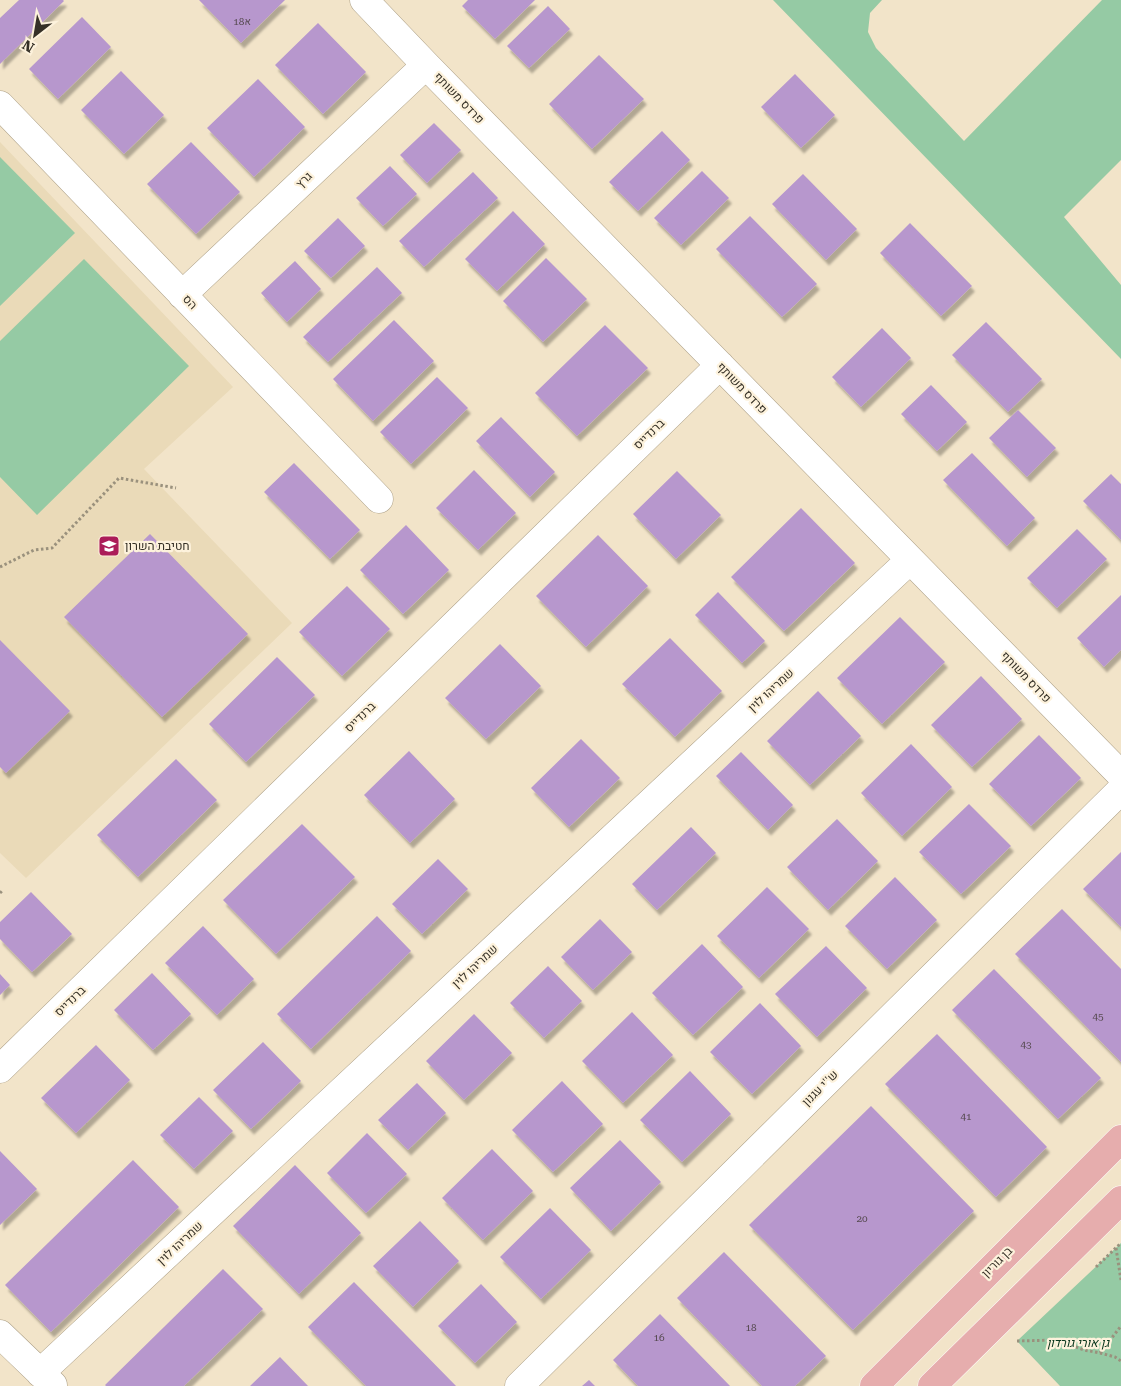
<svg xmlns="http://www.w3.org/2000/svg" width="1121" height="1386" viewBox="0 0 1121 1386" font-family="'Roboto Serif',Heebo,serif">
<defs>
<filter id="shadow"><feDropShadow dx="3" dy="5.5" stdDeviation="1" flood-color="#0004"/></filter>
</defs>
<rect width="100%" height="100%" fill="#f2e4c9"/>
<!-- built -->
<path fill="#eadab8" d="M0,142L233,387L144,469L292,623L26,878L0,853Z"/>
<!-- green -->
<path fill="#95caa4" d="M773,0H882L870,13L868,32L876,48L964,141L1102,0H1121V160L1064,217L1121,285V359Z
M0,157L75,233L0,306Z
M84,259L189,366L37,515L0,477V341Z
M1121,1243V1386H1060L1017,1341Z"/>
<!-- building -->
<path fill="#b797cd" filter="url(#shadow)" d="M19,0H63L64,1L0,64V18Z
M199,0H285L241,43Z
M468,0H535L495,39L462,6Z
M548,6L570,29L529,68L507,46Z
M82,17L111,47L58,99L29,69Z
M318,23L366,72L323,114L275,65Z
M599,55L644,99L592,149L549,104Z
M121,71L164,115L124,154L81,110Z
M795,74L835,115L801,148L761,107Z
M258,79L305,127L254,177L207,128Z
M434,123L461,150L427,183L400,155Z
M662,131L690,160L638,211L609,182Z
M191,142L240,192L196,234L147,184Z
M390,166L417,194L383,226L356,198Z
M702,171L729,198L681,245L654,218Z
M473,172L498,198L424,267L399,241Z
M803,174L857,229L826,260L772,204Z
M513,211L545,244L497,291L465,259Z
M750,216L817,284L782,317L716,249Z
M338,218L365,246L331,278L304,251Z
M910,223L972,286L941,316L880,253Z
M546,258L587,299L543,342L503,301Z
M295,261L321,289L287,322L261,293Z
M377,267L402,293L328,362L303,337Z
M394,320L434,361L373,421L333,379Z
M986,322L1042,379L1008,412L952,355Z
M605,325L648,368L577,436L535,393Z
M882,328L911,358L861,407L832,377Z
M437,377L468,408L411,464L380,432Z
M931,385L967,422L937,451L901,414Z
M1018,410L1056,448L1027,477L989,438Z
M501,417L555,472L530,497L476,441Z
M972,453L1035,518L1007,546L943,480Z
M294,463L360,530L330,559L264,492Z
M474,470L516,513L478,550L436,508Z
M677,471L721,515L676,559L633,514Z
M1111,474L1121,484V540L1083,501Z
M801,508L855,563L784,631L731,577Z
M406,525L449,570L403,614L360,570Z
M1077,529L1107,559L1057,608L1027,578Z
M150,534L248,634L162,717L64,617Z
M598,535L648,586L586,647L536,596Z
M347,586L390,629L342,676L299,632Z
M718,592L765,641L742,663L695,615Z
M1121,595V650L1104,667L1077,638Z
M900,617L945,662L882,724L837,678Z
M670,638L722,691L675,737L622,684Z
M0,640L70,711L6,773L0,767Z
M500,644L541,686L486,739L445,698Z
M277,657L315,695L246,762L209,724Z
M981,676L1022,719L972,767L931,725Z
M818,691L861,736L810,785L767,741Z
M1039,735L1081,778L1031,826L989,784Z
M581,739L620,778L569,827L531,788Z
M911,744L952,787L902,836L861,793Z
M409,751L455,799L410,843L364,795Z
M741,752L793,805L768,830L716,776Z
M176,759L217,800L138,877L97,835Z
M969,804L1011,846L961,894L919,852Z
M837,819L878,861L828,910L787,867Z
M302,824L355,877L276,954L223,900Z
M691,827L716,853L657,910L632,884Z
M1121,852V927L1083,889Z
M438,859L468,889L422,934L392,904Z
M895,877L937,920L887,969L845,926Z
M767,887L809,929L759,978L717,936Z
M31,892L72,934L32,972L0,939V922Z
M1062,909L1121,969V1062L1015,954Z
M377,916L411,951L311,1049L277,1014Z
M600,919L632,952L593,990L561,957Z
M203,926L254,979L217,1015L165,963Z
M702,944L743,987L693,1035L652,993Z
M826,946L867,988L817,1037L775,994Z
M548,966L582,1001L544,1038L510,1003Z
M994,969L1101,1078L1058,1119L952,1010Z
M152,973L191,1014L153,1050L114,1010Z
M0,974L10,985L0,995Z
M760,1003L801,1046L752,1094L710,1052Z
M632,1012L673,1055L623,1103L582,1061Z
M474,1014L512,1053L464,1100L426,1061Z
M937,1034L1047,1147L996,1197L885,1084Z
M263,1042L301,1081L251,1129L213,1090Z
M96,1045L130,1080L76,1133L41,1098Z
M690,1071L731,1114L682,1162L640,1120Z
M562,1081L603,1124L553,1172L512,1130Z
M417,1083L446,1113L408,1150L378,1120Z
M199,1097L233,1131L194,1169L160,1135Z
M871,1106L974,1211L853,1330L749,1225Z
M367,1133L407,1174L366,1213L327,1173Z
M620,1140L661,1182L611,1231L570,1188Z
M492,1149L533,1191L483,1240L442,1198Z
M0,1151L37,1189L0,1225Z
M133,1160L179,1207L51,1332L5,1285Z
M295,1165L361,1233L299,1294L233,1226Z
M550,1208L591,1250L541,1299L500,1257Z
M420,1221L459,1261L413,1307L373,1266Z
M724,1252L826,1356L795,1386H762L677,1298Z
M223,1269L263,1309L184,1386H106L105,1385Z
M354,1282L456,1386H366L308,1327Z
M481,1284L517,1322L475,1363L438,1326Z
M660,1314L730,1386H638L613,1360Z
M280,1357L308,1386H250Z
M589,1380L595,1386H582Z"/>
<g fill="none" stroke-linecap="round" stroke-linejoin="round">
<!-- minor casing -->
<g stroke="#ac9f86" stroke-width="29">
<path id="minor" d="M364,0L426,65L1121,775
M0,105L379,499
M182,295L426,65
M0,1069L720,365
M0,1334L53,1385
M40,1373L910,560
M519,1386L1121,790"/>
</g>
<!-- major casing -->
<g stroke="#fff" stroke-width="29">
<path id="major" d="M874,1386L1121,1139
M932,1386L1121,1200"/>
</g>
<!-- path -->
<path stroke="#9a917d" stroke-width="3" stroke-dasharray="2.5 2.5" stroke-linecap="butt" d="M0,567L34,550L52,548L119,478L176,488
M0,893L3,890
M1116,1248L1121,1280
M1096,1267L1121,1243
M1017,1341L1057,1340L1084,1350L1100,1353L1115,1357L1121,1361
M1100,1353L1121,1326"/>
<!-- minor -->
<use href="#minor" stroke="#fff" stroke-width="28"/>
<!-- major -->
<use href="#major" stroke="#e6adad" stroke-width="28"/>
</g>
<!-- icons -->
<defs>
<g id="school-square" transform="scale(1.125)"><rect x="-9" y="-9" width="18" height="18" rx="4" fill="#ab1c59" stroke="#fdf2dc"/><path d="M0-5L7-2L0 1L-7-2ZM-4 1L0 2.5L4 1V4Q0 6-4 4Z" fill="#fff"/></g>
</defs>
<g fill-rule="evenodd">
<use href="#school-square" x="109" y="546"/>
</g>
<g text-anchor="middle" stroke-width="4.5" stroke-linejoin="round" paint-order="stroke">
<!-- number labels -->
<g font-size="10" fill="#564a50">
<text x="242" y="25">18א</text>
<text x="1098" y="1020">45</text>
<text x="1026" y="1048">43</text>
<text x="966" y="1120">41</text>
<text x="862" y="1222">20</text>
<text x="751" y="1331">18</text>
<text x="659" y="1341">16</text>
</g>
<!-- street labels -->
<g font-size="12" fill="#353026" stroke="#fdf2dc">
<text transform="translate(459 98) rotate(46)" y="4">פרדס משותף</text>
<text transform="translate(304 180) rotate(-43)" y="4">גרץ</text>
<text transform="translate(190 302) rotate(46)" y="4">הס</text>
<text transform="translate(742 388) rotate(46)" y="4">פרדס משותף</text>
<text transform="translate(649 434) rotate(-44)" y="4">ברנדייס</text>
<text transform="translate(1026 677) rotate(46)" y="4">פרדס משותף</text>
<text transform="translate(771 690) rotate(-43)" y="4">שמריהו לוין</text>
<text transform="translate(360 717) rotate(-44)" y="4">ברנדייס</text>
<text transform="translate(475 966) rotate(-43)" y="4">שמריהו לוין</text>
<text transform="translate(70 1001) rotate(-44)" y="4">ברנדייס</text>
<text transform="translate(820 1088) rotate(-45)" y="4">ש''י עגנון</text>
<text transform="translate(180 1243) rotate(-43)" y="4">שמריהו לוין</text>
<text transform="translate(997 1262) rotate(-45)" y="4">בן גוריון</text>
</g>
<!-- poi labels -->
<g font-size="12" fill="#353026" stroke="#fdf2dc" text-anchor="start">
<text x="125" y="550">חטיבת השרון</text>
</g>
<!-- park labels -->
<g font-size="12" font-style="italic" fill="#08361c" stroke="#fdf2dc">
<text x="1078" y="1347">גן אורי גורדון</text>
</g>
</g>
<!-- north arrow -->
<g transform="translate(35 35) rotate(211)" stroke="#fdf2dc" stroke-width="4" paint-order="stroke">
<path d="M0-4L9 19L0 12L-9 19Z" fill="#353026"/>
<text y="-8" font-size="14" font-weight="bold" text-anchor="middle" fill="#353026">N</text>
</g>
</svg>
